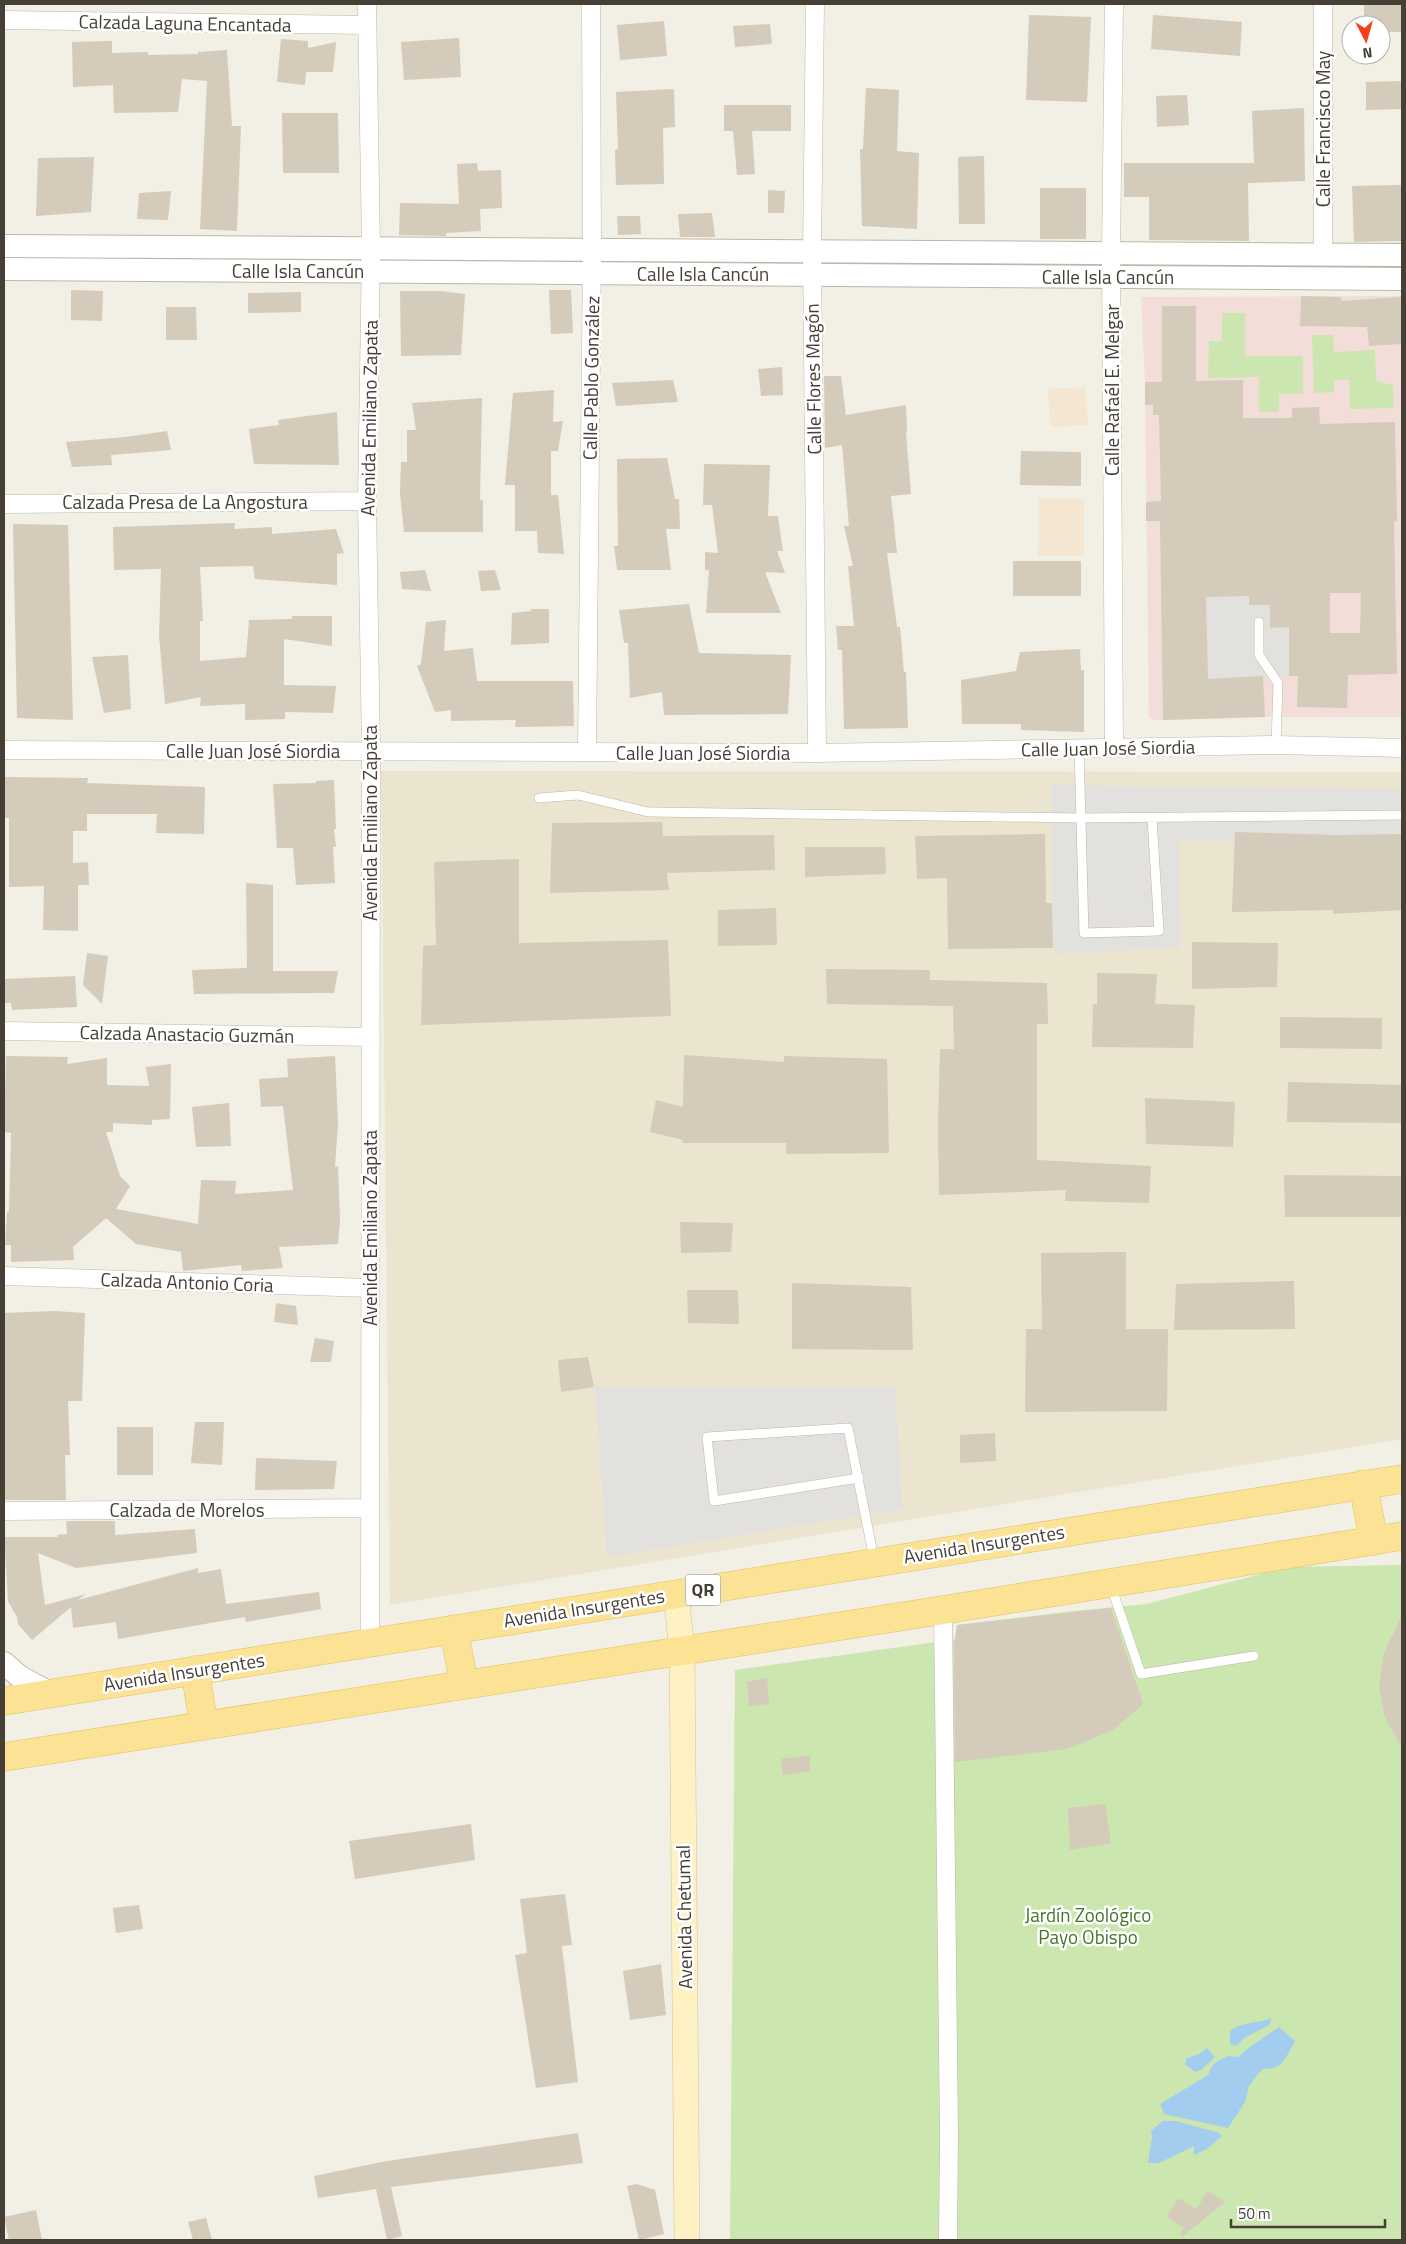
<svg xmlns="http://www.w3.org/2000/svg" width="1406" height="2244" viewBox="0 0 1406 2244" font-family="'Titillium Web',sans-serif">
<rect width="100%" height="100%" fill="#f2efe5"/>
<!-- commercial -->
<path fill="#f4e6d0" d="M1085,387L1088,425L1050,427L1048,389Z
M1039,499H1084V556H1038Z"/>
<!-- education -->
<path fill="#ebe4cf" d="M381,771L1402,772V1439L390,1605Z"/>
<!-- medical -->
<path fill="#f3ddd9" d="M1402,296V717H1265L1163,720H1153L1149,718L1145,382L1141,297Z"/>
<!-- green -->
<path fill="#cbe6ae" d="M1222,313H1245V356H1303V394H1279V412H1259V377L1208,378L1209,341H1222Z
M1312,335H1333L1334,352L1375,350L1376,381L1393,385L1394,408L1350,409L1349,380H1334V392L1314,393Z
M1402,1565V2240H730L735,1670L958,1639L957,1625L1073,1611L1147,1604L1287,1567Z"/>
<!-- parking -->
<path fill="#e3e1dd" d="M1206,581H1216V597L1249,596V605H1270V628L1289,627V676L1208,679Z
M1051,785L1402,789V839L1179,841L1180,948L1054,954Z
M895,1386L903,1509L607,1557L595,1387Z"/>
<!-- water -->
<path fill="#a2cdef" d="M1272,2018L1269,2025L1244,2038L1237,2046L1230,2044V2031C1243,2021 1257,2024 1272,2018Z
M1279,2027L1295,2041C1285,2058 1283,2070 1262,2069L1249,2086L1245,2102L1228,2128L1164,2114L1160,2104L1208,2075L1212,2066L1219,2060L1228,2056L1239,2057L1247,2049Z
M1207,2048L1215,2057L1201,2070L1195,2072L1185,2064L1187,2058L1199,2054Z
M1163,2121H1176L1219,2133L1222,2136L1207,2149L1194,2155V2146L1159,2163H1148L1152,2137L1151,2131Z"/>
<!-- building -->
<path fill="#d4cbbb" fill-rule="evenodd" d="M1364,4H1402V32H1381V25H1364Z
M1029,15L1091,17L1087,102L1026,100Z
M1153,15L1242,22L1240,56L1151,49Z
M664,21L667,56L620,60L617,25Z
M770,24L772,44L735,47L733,26Z
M459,38L461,77L404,80L401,42Z
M281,39L308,41V48L336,42L333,72H306L305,85L277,82Z
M112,41V53L148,52V55L198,54V52L227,50L232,126H241L237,231L200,229L207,81L182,79L178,112L114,113L113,85L73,87L72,42Z
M1402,81V109L1366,110V82Z
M866,88L899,90L897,151L919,153L917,229L862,226L860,149H863Z
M674,89L675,127L663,128L664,184L616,185L615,150L618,149L616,92Z
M1187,95L1189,125L1157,127L1156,96Z
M724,105H791V131H752L755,174L737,175L733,131H724Z
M1304,108L1305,181L1248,183L1249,241L1149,240V197H1124V163H1254L1252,111Z
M282,113H338L339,173H283Z
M984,156L985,224H959L958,157Z
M94,157L91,212L36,216L38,158Z
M477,163L478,171L501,170L502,208L480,209L481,231L446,233V236L399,235L400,203L459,204L457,164Z
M1402,185V241L1354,242L1352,186Z
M1040,188H1086V239H1040Z
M768,190L785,191L784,213H768Z
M171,191L168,220L137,219L139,193Z
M712,213L715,237H680L678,214Z
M617,216H640L641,234L618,235Z
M71,290L103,291L102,321L71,320Z
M549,290H571L573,333L551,334Z
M400,291H440L465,294L461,355L401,356Z
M301,292V312L248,313V293Z
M1301,296L1341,297V301L1401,297L1402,344L1369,346L1367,327L1300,326Z
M1162,306H1196V381L1243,380V418H1292V408L1319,407L1320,424L1395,422L1397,521H1394L1397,674L1348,675L1347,708L1297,707L1298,676H1289V627L1270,628V605H1249V596L1206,597L1208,679L1263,676L1265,717L1163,720L1160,521H1146V502L1161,501L1159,415H1153V405H1145V382H1162ZM1330,593H1361L1360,633H1330Z
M166,307H196L197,340H166Z
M782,367L783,395L761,396L758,369Z
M824,376H841L846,415L906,405L907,431L906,432L911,494L891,496L897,553H887L897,627H900L904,672H906L908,728L844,729L842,650H838L836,626H854L848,566H853L844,526H849L842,445L825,448Z
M673,380L678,402L616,406L612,383Z
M554,390L553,422L563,421L558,451H551V495H558L564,554L538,553L537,531H515V485H505L513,393Z
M482,398L480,500H483V532H404L400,493L401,462H407V430H416L412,403Z
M337,412L339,465L254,464L249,429L279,425L278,420Z
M167,431L171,450L111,455L112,465L72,467L66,442L126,437Z
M1021,451L1081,452V486L1020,485Z
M667,458L675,499H679L680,529H666L671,570H617L614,546H618L617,459Z
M704,464L770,465L768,516H778L783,551H777L785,573L765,572L781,613H706L709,570H705V552L718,553L712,505H703Z
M235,523L234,529L272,527V534L336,529L344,553L337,554V585L255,579L253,566L200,567L203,621H200V661L246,657L249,620L292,619V616H332V646L284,639V685L336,686L333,713L285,712V719L245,720V704L200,706L201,697L165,704L159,636L161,569L114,570L113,527Z
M13,524L68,525L73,720L17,718Z
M1013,561H1081V596H1013Z
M425,570L431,591L402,589L400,572Z
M495,570L501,590L481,591L478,571Z
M689,604L699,653L791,655L788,714L664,715L662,692L630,698L628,643H624L619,610Z
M531,609H549V643L511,645L512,613L531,611Z
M446,620L444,651L473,648L477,681H573L574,726L515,727L516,720L451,721V710L435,712L417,666L421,664L426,622Z
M1080,649L1081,670H1084V732L1021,730V724H962L961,680L1016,671L1020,652Z
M128,655L131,709L104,713L92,657Z
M4,777L88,778L87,783L205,787L204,834L156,833L157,814H87V831H73V863L88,862L89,885H78V931L43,930L44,886L9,887V818H4Z
M334,780L336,829H334L336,847H333L335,883L296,885L293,848H277L273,784L316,783V781Z
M662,822L663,836L774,835L775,870L667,873L669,890L550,893L552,823Z
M1235,832L1335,835L1402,834V910L1333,914V910L1232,912Z
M1045,834L1046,903H1052L1053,948L948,949L947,878L917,879L915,836Z
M805,847H885L886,874L805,877Z
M519,859V943L668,940L671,1016L421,1025L423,946L436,945L434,862Z
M246,883L273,885V971H338L334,993L194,994L192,970L247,968Z
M776,908L777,945L718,946V910Z
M1192,942L1278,943L1277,987L1192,989Z
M87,953L108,956L102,1004L83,985Z
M826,969L930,970V980L1047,983L1048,1024H1037V1160L1151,1166L1149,1203L1065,1201L1066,1190L939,1195L938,1127L940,1049H954L953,1006L827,1004Z
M1097,973L1157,974L1155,1004L1195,1005L1193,1048L1092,1047L1093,1004H1097Z
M75,976L77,1007L12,1010L11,1003H4V979Z
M1280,1017L1382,1018V1049L1280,1048Z
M684,1055L784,1062V1056L887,1059L889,1153L786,1154V1143H683V1140L650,1132L656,1100L683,1107Z
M6,1056L68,1057L67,1064L107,1058V1085L149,1086L146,1067L171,1064L170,1119L152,1120V1125L113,1123V1132H106L120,1176L130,1186L116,1209L198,1224L201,1180L236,1181L235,1194L293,1190L283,1106L261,1107L259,1079L288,1077L287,1059L335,1056L338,1123L335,1167L338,1166L340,1220L338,1244L279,1247L283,1268L242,1271L241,1265L183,1271L181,1252L136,1244L106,1218L73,1247L74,1260L11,1262V1245H5L7,1212L9,1211L11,1133L4,1132Z
M1288,1082L1402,1085V1123L1287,1122Z
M1145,1098L1235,1102L1233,1147L1146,1144Z
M229,1103L231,1146L196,1147L192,1107Z
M1284,1175L1402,1176V1217H1285Z
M680,1222L733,1223L731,1252L681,1253Z
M1126,1252V1329H1168L1167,1411L1025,1412L1026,1329H1042L1041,1253Z
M1294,1281L1295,1329L1174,1330L1176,1284Z
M792,1283L911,1287L913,1350L792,1349Z
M687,1290H738L739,1324L688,1323Z
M276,1303L296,1306L298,1325L274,1322Z
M55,1311L85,1313L82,1401H68L70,1455H65L66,1500H5L4,1313Z
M315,1338L334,1341L331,1362H310Z
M588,1357L594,1387L561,1392L558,1360Z
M195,1422H224L222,1465L191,1463Z
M117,1427H153V1475H117Z
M995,1433L996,1461L960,1463V1435Z
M256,1458L337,1461L334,1489L255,1490Z
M66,1521H115V1535L195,1529L197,1553L76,1568L38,1553L45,1605L86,1594L78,1600L198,1568V1573L221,1569L226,1604L319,1592L321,1609L246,1622L245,1617L118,1639L116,1622L73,1628L71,1607L32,1640L18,1624L17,1617L8,1601L4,1537H58L57,1535L67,1534Z
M1111,1608L1143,1704L1113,1730L1067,1749L955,1762L954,1645L957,1625Z
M1402,1614V1747L1385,1718L1379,1687L1383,1656Z
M767,1678L769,1704L749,1706L747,1682Z
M810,1755V1771L783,1775L781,1759Z
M1105,1804L1111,1843L1070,1850L1068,1808Z
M471,1824L475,1860L355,1879L349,1841Z
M565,1894L572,1945L562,1946L578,2082L536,2088L515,1955L527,1953L520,1899Z
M139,1905L143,1929L116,1933L113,1908Z
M661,1964L666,2015L630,2020L623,1971Z
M578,2133L583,2163L391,2187L402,2236L387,2240L376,2189L318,2198L314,2176L387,2161Z
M637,2184L655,2190L664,2234L639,2240L627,2186Z
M1208,2191L1225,2202L1182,2237L1180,2235L1184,2228L1167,2217L1178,2198L1196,2209Z
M36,2210L42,2240H9L4,2217Z
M206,2218L212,2240H193L188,2222Z"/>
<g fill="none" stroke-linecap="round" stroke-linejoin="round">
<!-- service casing -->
<g stroke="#beb7a8" stroke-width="10">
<path id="service" d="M1259,622V655L1278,683L1276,745
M1079,748L1084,933L1159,931L1152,818
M539,798L578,795L648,812L1080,818L1402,815
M859,1478L714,1501L707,1437L848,1428L874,1559
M1111,1586L1141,1674L1254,1656"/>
</g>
<!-- minor casing -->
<g stroke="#beb7a8" stroke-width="19">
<path id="minor" d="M367,4L371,248L367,501L371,752L370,1642
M815,4L812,251L817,753
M1114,4L1111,253L1114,747
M4,20L367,25
M1323,255V4
M4,504L367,501
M4,750L817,753L1276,745L1402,748
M587,752L592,250L591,4
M4,1031L371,1037
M4,1276L370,1288
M4,1511L370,1508
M943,1610L949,2136L948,2240"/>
</g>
<!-- tertiary casing -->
<g stroke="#beb7a8" stroke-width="24">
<path id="tertiary" d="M4,246L1402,255
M4,269L1402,279
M4,1663L20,1677L50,1693"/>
</g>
<!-- secondary casing -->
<g stroke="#d2c396" stroke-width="26">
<path id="secondary" d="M676,1594L682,1651L687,2240"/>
</g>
<!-- primary casing -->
<g stroke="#e1c064" stroke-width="29">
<path id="primary" d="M1363,1484L1374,1541
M454,1629L464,1685
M195,1670L204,1726
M4,1701L1402,1479
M4,1757L943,1610L1402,1536"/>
</g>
<!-- service -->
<use href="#service" stroke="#fff" stroke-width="9"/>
<!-- minor -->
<use href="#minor" stroke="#fff" stroke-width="18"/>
<!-- tertiary -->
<use href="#tertiary" stroke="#fff" stroke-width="22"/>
<!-- secondary -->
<use href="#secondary" stroke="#fef1c4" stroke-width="25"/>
<!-- primary -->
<use href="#primary" stroke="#fce294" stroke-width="28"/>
</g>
<g text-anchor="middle" stroke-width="5" stroke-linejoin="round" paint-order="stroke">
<!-- shield labels -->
<rect fill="#fff" stroke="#7d7972" stroke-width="1" x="685.5" y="1574.5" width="35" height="31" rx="4"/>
<g font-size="18" font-weight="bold" fill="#453f35">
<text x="703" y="1596">QR</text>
</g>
<!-- street labels -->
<g font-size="19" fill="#453f35" stroke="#fff">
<text transform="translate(185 23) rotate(1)" y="7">Calzada Laguna Encantada</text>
<text transform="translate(1323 129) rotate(-90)" y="7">Calle Francisco May</text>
<text x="298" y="278">Calle Isla Cancún</text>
<text x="703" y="281">Calle Isla Cancún</text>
<text x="1108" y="284">Calle Isla Cancún</text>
<text transform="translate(591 378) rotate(-89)" y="7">Calle Pablo González</text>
<text transform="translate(813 379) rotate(-91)" y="7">Calle Flores Magón</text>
<text transform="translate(1112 390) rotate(-90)" y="7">Calle Rafaél E. Melgar</text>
<text transform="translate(369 418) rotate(-89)" y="7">Avenida Emiliano Zapata</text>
<text x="185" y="509">Calzada Presa de La Angostura</text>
<text transform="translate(1108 748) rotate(-1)" y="7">Calle Juan José Siordia</text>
<text x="253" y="758">Calle Juan José Siordia</text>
<text x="703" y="760">Calle Juan José Siordia</text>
<text transform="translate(370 823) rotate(-90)" y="7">Avenida Emiliano Zapata</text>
<text transform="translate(187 1034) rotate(1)" y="7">Calzada Anastacio Guzmán</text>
<text transform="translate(370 1228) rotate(-90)" y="7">Avenida Emiliano Zapata</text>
<text transform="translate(187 1282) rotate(2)" y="7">Calzada Antonio Coria</text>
<text x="187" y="1517">Calzada de Morelos</text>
<text transform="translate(984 1544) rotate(-9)" y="7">Avenida Insurgentes</text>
<text transform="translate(584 1608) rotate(-9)" y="7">Avenida Insurgentes</text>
<text transform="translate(184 1672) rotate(-9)" y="7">Avenida Insurgentes</text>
<text transform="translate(684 1917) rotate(-91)" y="7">Avenida Chetumal</text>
</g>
<!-- park labels -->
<g font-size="19" fill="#447529" stroke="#fff">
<text x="1088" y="1922">Jardín Zoológico<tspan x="1088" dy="22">Payo Obispo</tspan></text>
</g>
</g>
<!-- border -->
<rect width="1406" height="2244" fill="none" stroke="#453f35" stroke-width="10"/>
<!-- north arrow -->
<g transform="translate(1366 40) rotate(174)"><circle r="24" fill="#ffffff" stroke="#b5b2ae"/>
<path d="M0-4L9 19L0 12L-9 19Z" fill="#f64018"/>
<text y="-8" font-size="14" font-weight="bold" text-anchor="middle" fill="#453f35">N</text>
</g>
<!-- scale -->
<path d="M1231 2219v8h154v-8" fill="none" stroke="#453f35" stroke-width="2.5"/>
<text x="1238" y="2219" font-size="15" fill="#453f35" stroke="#ffffff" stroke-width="4" paint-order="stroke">50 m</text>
</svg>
